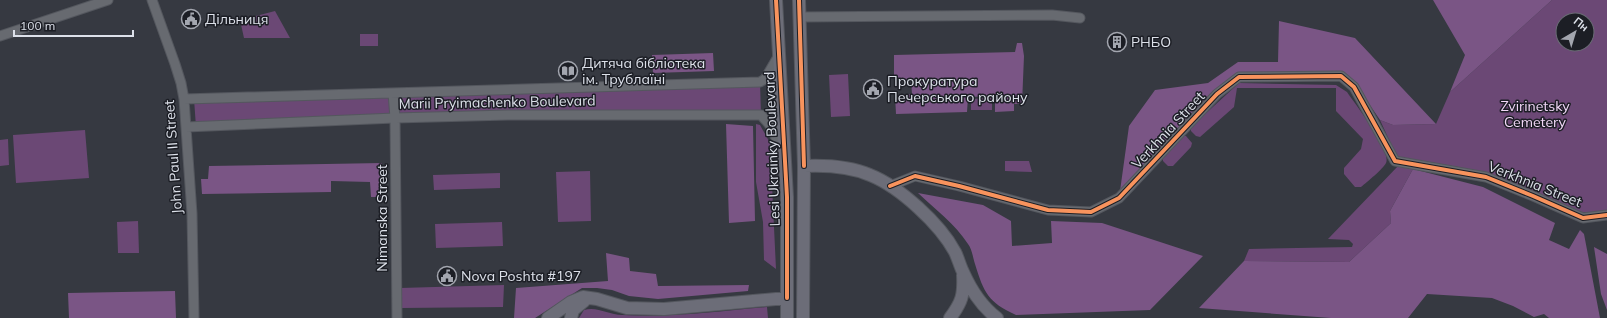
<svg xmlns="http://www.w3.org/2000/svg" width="1607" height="318" viewBox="0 0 1607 318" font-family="Mulish,sans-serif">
<rect width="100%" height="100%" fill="#363941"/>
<!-- green -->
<path fill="#6b4875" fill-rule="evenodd" d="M1552,0H1607V211C1570,222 1525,183 1490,174C1460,166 1428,162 1397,157L1380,120L1393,125L1436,124L1450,92ZM1563,20H1587V44H1563Z
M275,11L290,38H244L240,20Z
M360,34H378V46H360Z
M848,74L850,116L831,117L829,75Z
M760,82L761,115L623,114L196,127L194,99Z
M1239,83L1336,85L1347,92C1355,104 1392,151 1386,163C1383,169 1367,182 1361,187H1355L1344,174V168L1361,149L1363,139L1336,111V88H1237L1234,107L1200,137L1196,136L1191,131V127Z
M992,98V110H971V99Z
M756,124L760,125L770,143L776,269L764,260L763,222L756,182Z
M85,130L89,178L16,183L13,135Z
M1182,136H1186L1192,143L1191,147L1173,166H1168L1163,161V154Z
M8,139L9,165L0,166V140Z
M1005,161H1029L1032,172L1005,171Z
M1399,165L1413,169L1390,211L1391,223L1349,262L1244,261L1249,249L1352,247L1353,244L1349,240L1328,239Z
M590,171L591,221L558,222L556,172Z
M500,173V188L434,190L433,175Z
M138,221L139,253H118L117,222Z
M502,222L503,246L436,248L435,224Z
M504,285L503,307L402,308L400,288Z
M767,307L768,318H579L584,310C597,306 609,315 622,315C671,318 719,311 767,307Z"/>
<!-- forest -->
<path fill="#7a5585" d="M1433,0H1552L1450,92L1465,55Z
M1279,21L1355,38L1436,124L1393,125L1380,120L1357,86L1351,79L1237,75L1120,191L1129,126L1155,90L1208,83L1238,62H1278Z
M1017,43H1022L1024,56L1022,104H1014V111L995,112V96L968,97L967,112L896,114L895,96L912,94L911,80L894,81V55L1015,52Z
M713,53L714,71L653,73L652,55Z
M726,124L753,126L755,221L729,223Z
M382,163V197H371L370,182L331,181V192L202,194L201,179H208L209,166Z
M1413,169L1483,187L1555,223L1549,240L1569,249L1580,230L1584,234L1600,318H1549L1544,314L1534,317L1513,306L1492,298L1427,294L1408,318H1331L1199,308L1244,261L1349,262L1391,223L1390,211Z
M918,193L983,205L1011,221L1012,246L1052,243L1051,221L1102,223L1203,256L1150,310L1016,315C988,302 984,293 975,264C973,258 972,249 968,244C955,224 935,209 918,193Z
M1594,247L1607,254V310L1601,294Z
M606,253L629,258L630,271L656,274L658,286L749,285L748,291L658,299L629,296L612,290L597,288H582L535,318H514L516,288L608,281Z
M175,291L176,318H69L68,293Z"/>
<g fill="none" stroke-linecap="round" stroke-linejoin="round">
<!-- minor casing -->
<g stroke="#54575e" stroke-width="11">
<path id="minor" d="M152,0L175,64L181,83L184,99L192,214L194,318
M799,17L1052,15L1080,18
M0,36L108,0
M393,93L395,118L397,318
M184,99L760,82L765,79L779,55
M186,127L395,118L508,115H761L769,124L783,152
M890,186L915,176L959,186L1048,210L1091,212L1119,198L1217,94L1239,77L1341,76L1354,87L1395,161L1486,177L1533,196L1583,218L1607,215"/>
</g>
<!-- major casing -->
<g stroke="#54575e" stroke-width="14">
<path id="major" d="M776,0L787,197V318
M799,0L804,166L803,318
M804,166C826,165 849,166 870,175C900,187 940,224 955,252C958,258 960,266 963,272C971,290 981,306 997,318
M548,318L571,302L583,297L597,299L627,308L664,309L787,298
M571,318L573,310L584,301
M950,318C962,302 964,295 963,275"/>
</g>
<!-- minor -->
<use href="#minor" stroke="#676a70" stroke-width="9"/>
<!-- major -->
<use href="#major" stroke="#6c6d78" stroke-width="12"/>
<!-- cycleway casing -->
<g stroke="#1c1e25" stroke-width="6">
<path id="cycleway" d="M776,0L787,197V298
M799,0L804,166
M890,186L915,176L959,186L1048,210L1091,212L1119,198L1217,94L1239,77L1341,76L1354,87L1395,161L1486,177L1533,196L1583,218L1607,215"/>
</g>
<!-- cycleway -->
<use href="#cycleway" stroke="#f8935d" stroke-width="4"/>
</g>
<!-- icons -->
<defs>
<g id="civic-ring" transform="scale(1)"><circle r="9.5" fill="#1c1e25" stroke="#a3a6af" stroke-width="1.5"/><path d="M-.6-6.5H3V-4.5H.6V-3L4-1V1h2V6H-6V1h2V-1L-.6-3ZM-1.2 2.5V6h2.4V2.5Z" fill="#a3a6af"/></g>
<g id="building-ring" transform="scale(1)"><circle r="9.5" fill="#1c1e25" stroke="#a3a6af" stroke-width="1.5"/><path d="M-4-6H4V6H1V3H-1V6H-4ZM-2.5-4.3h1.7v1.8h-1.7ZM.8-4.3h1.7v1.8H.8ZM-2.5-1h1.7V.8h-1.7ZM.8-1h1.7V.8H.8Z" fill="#a3a6af"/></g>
<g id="library-ring" transform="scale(1)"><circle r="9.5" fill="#1c1e25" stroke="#a3a6af" stroke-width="1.5"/><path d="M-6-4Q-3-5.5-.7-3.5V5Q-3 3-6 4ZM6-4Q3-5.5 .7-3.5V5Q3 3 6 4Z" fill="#a3a6af"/></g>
</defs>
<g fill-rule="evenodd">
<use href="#civic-ring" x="191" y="19"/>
<use href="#building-ring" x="1117" y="42"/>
<use href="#library-ring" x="568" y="71"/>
<use href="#civic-ring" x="873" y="89"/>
<use href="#civic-ring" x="447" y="276"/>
</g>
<g text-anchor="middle" stroke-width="3" stroke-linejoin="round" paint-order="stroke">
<!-- poi labels -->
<g font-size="14" fill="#dde1ea" stroke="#1c1e25" text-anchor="start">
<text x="205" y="24">Дільниця</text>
<text x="1131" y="47">РНБО</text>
<text x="582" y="68">Дитяча бібліотека<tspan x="582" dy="16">ім. Трублаїні</tspan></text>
<text x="887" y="86">Прокуратура<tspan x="887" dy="16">Печерського району</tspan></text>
<text x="461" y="281">Nova Poshta #197</text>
</g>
<!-- street labels -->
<g font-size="14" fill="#dde1ea" stroke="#1c1e25">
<text transform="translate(497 102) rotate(-1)" y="5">Marii Pryimachenko Boulevard</text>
<text transform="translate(1168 130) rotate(-47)" y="5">Verkhnia Street</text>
<text transform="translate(772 149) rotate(-92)" y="5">Lesi Ukrainky Boulevard</text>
<text transform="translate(173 157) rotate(-94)" y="5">John Paul II Street</text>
<text transform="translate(1535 184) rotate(22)" y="5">Verkhnia Street</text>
<text transform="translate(382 218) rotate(-90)" y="5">Nimanska Street</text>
</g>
<!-- park labels -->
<g font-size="14" fill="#f2d8f8" stroke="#1c1e25">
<text x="1535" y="111">Zvirinetsky<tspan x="1535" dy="16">Cemetery</tspan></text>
</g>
</g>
<!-- north arrow -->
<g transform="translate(1575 32) rotate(38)"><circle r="19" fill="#1c1e25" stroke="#696c74"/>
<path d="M0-3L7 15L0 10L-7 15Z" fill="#a3a6af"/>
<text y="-6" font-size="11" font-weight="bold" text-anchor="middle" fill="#dde1ea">Пн</text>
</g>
<!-- scale -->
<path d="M14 30v6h119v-6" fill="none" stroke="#dde1ea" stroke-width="2"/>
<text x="20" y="30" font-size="12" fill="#dde1ea" stroke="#1c1e25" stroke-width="3" paint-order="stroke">100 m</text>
</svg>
